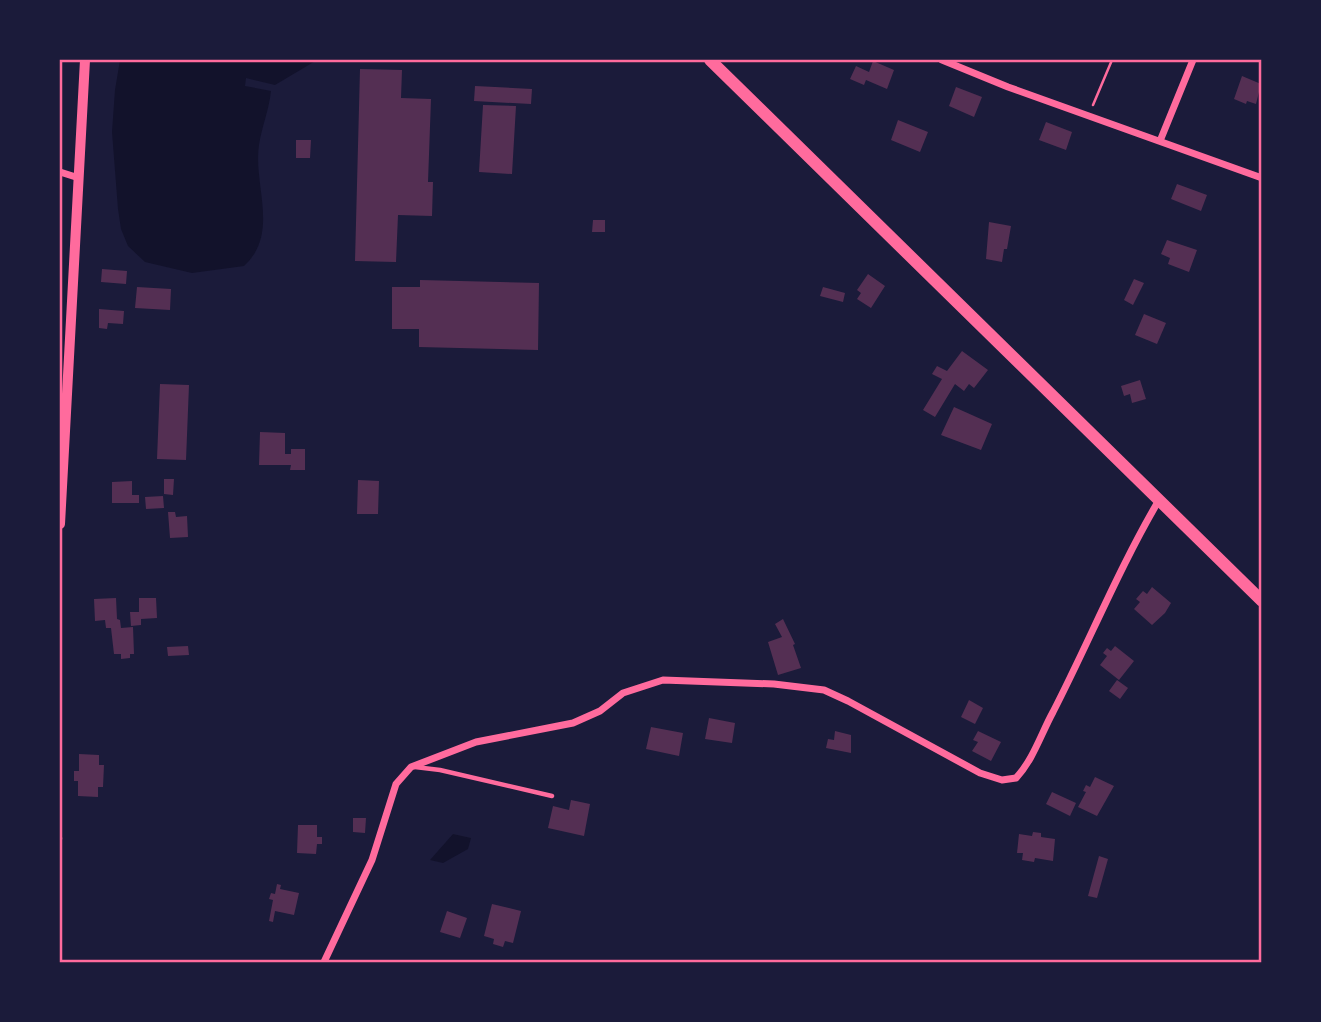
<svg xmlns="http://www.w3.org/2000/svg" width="1321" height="1022" viewBox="0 0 1321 1022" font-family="'Noto Serif',serif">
<rect width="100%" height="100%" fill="#1b1b3a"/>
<!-- water -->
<path fill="#12122b" d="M120,60H317L275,85L246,78L245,86L271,91C269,110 262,126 259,145C253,185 280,233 244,266L192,273L145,262L128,246L121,229L118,209L112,132L115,90Z
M453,834L471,838L468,849L443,863L430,860Z"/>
<!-- building -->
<path fill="#542f53" d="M873,61L894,70L887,89L866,80L864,85L850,79L856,66L869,72Z
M360,69L402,70L401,98L431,99L428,182H433L432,216L398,215L396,262L355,261Z
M1242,76L1261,84L1256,104L1247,101L1246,104L1234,99Z
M475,86L532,89L531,104L474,101Z
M956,87L982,97L974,117L949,106Z
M483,105L516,106L512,174L479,172Z
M898,120L928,132L920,152L891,140Z
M1046,122L1072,132L1066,150L1039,140Z
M296,140H311L310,158H296Z
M1177,184L1207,195L1201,211L1171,199Z
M593,220H605V232H592Z
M989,222L1011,226L1007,249H1004L1002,262L986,259Z
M1167,240L1197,250L1189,272L1168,264L1170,258L1161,254Z
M102,269L127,271L126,284L101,282Z
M868,274L885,286L871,308L857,299L861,293L857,290Z
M1134,279L1144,283L1133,305L1124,300Z
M420,280L539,283L538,350L419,347V329H392V287H420Z
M137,287L171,289L170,310L135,308Z
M823,287L845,293L843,302L820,296Z
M99,309L124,311L123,324L108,323L107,329L99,328Z
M1144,314L1166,323L1157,344L1135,335Z
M962,351L988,370L974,388L969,384L964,391L955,384L935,417L923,410L942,379L932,374L937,366L947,371Z
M1140,380L1146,399L1132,403L1130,394L1124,396L1121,386Z
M160,384L189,385L186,460L157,459Z
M954,407L992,424L981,450L941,435Z
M260,432L285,433V454H291V449H305V470H290L291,465H259Z
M164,479H174L173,495L164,494Z
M358,480L379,481L378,514H357Z
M132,481V495H139V503H112V482Z
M163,496L164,508L146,509L145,497Z
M168,512H175L176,517L187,516L188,537L170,538Z
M1152,587L1171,603L1165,613L1152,625L1134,609L1140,602L1136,599L1143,591L1147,594Z
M116,598L117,619L120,620L121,628L133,627L134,654H130V658L121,659V654H114L111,628H106L105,620L95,621L94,599Z
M139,598H156L157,618L141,619V625L131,626L130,612H139Z
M783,619L795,644L793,645L801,668L778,675L768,642L782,637L775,624Z
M188,646L189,655L168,656L167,647Z
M1115,646L1134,661L1119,680L1100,665L1107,656L1103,653L1107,648L1111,651Z
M1117,680L1128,688L1120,699L1109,691Z
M969,700L983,708L975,724L961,717Z
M709,718L735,723L732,743L705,739Z
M651,727L683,733L679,756L646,749Z
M835,731L851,735V753L826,748L828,739L834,740Z
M978,731L1001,742L991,761L972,751L978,742L973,740Z
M79,754L99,755V765H104L103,787H98V797L78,796V781H74V771H79Z
M1095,777L1114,786L1097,816L1078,807L1086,792L1083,791L1086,785L1090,787Z
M1052,792L1076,803L1070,816L1046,804Z
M571,800L590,804L584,836L548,828L553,806L569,810Z
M353,818H366L365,833L353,832Z
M298,825H317V837H322V844H317L316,854L297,853Z
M1033,832L1041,833V837L1055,839L1053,861L1035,858L1034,862L1022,860L1023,853H1017L1019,834L1032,836Z
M1099,856L1108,859L1097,898L1088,896Z
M277,884L281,885L280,889L299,893L294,915L275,911L273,922L269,921L273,900L269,899L271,893L275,894Z
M492,904L521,911L513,943L505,941L503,947L493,944L494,939L484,936Z
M447,911L467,918L460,938L440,932Z"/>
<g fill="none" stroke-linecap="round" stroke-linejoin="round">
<!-- path -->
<path stroke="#ff6b9d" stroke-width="2.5" d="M1093,105L1112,60
M60,830L61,839"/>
<!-- service -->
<path stroke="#ff6b9d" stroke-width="4.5" d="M415,767L440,770L552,796"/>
<!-- minor -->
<path stroke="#ff6b9d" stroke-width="7" d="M942,60L1008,87L1262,178
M1160,141L1193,60
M60,172L79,178
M324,962L372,860L396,784L411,767L476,742L573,723L600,711L623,693L663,680L774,684L824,690L848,701L980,773L1002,780L1016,778C1033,760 1041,734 1053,712C1089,642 1119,568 1159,500"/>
<!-- tertiary -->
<path stroke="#ff6b9d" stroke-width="10" d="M60,524L85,60"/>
<!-- secondary -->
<path stroke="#ff6b9d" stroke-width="12" d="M710,60L1262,601"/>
</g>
<!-- border -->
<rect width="1321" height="1022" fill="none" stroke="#1b1b3a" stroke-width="122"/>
<rect x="61" y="61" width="1199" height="900" fill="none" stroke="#ff6b9d" stroke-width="2.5"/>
</svg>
